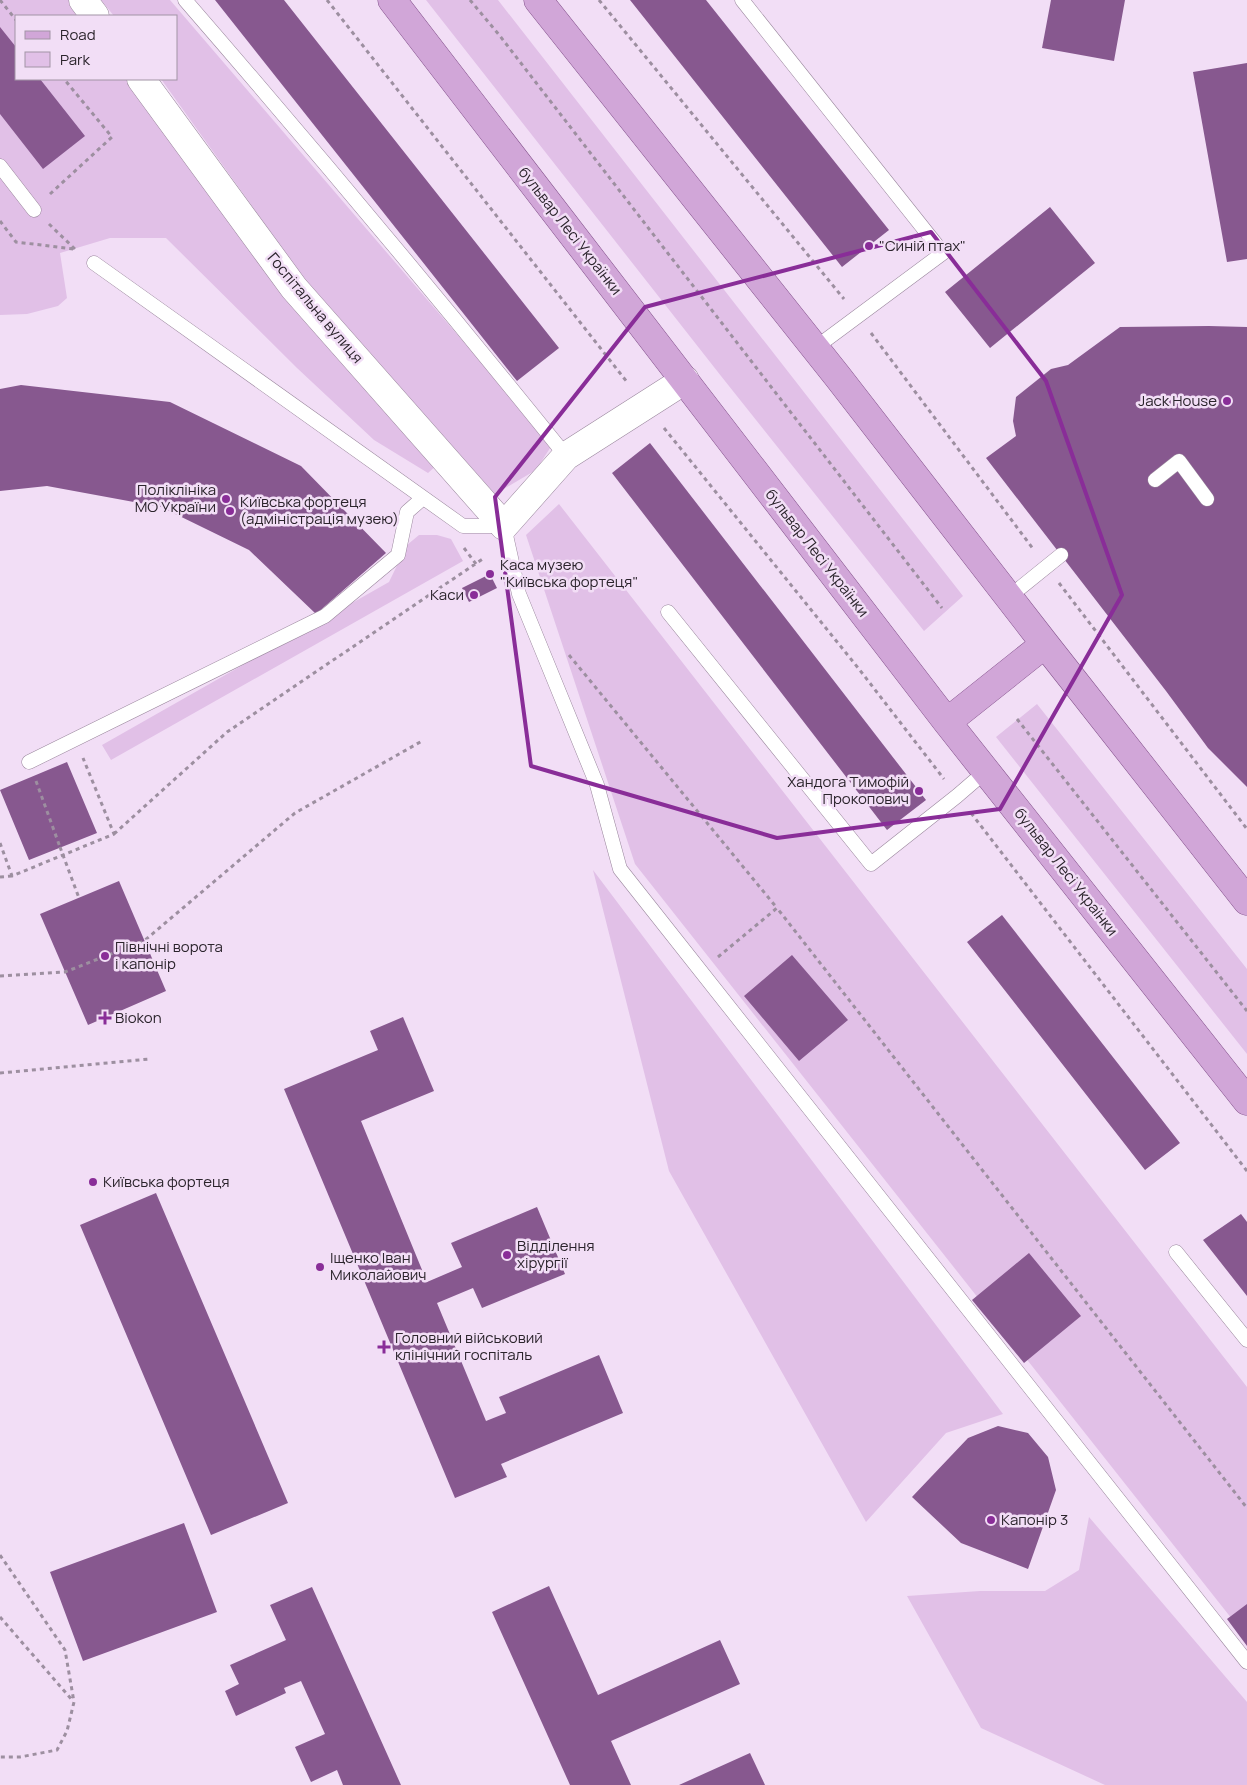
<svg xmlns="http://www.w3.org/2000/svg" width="1247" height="1785" viewBox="0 0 1247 1785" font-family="Manrope,sans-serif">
<rect width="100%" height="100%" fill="#f2def6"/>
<!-- green -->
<path fill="#e1c0e7" d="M0,0H71L83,16H16V79H130L438,464L428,473L374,440L297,368L166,238H110L60,253L67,298L58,306L27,314L0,315Z
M101,0H170L552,445L536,470L495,494L310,287L161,79H176V16H114Z
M426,0H498L963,596L924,631L721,376Z
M559,504L1247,1387V1638L635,864L526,535Z
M419,535H437L451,539L463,561L111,760L102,745L389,582L407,545Z
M1037,704L1247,969V1054L996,737Z
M593,870L1003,1414L946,1433L866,1522L669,1171Z
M1089,1517L1247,1702V1785H1105L981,1728L907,1596L980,1591H1045L1079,1570Z"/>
<!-- building -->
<path fill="#87588f" d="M215,0H284L559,348L517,381Z
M630,0H706L889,230L842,267Z
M1051,0H1125L1114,61L1042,48Z
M0,27L16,47V79H40L85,136L43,169L0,114Z
M1247,63V259L1227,262L1193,72Z
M1050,207L1095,263L990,348L945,292Z
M1209,326L1247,327V787L1208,748L1166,691L986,458L1016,436L1013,421L1016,397L1051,369L1068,365L1120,327Z
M21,385L170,402L301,466L386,553L316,614L249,550L161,507L47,486L0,491V389Z
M650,443L926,800L887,830L612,473Z
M490,574L497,588L469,602L462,588Z
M67,762L97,833L29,860L0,790Z
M119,881L166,991L88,1025L40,914Z
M1002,915L1180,1143L1145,1170L967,942Z
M792,955L848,1020L799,1061L744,996Z
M403,1017L434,1091L361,1121L427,1282L462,1267L451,1243L537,1207L565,1274L482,1308L473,1288L437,1303L486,1421L506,1413L499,1397L599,1355L623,1413L501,1464L507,1477L455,1498L284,1089L378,1050L370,1031Z
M156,1193L288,1503L211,1535L80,1225Z
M1241,1214L1247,1222V1296L1203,1240Z
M1029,1253L1081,1316L1024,1363L972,1300Z
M998,1426L1028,1433L1048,1457L1056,1490L1028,1569L961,1543L912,1497L968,1438Z
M184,1523L217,1612L83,1661L50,1572Z
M549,1586L598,1695L720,1640L740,1684L611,1741L631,1785H570L492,1612Z
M312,1587L401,1785H343L337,1770L311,1782L295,1747L325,1734L301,1681L284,1688L286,1693L236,1716L225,1691L239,1684L230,1665L286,1640L270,1605Z
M1247,1604V1646L1227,1619Z
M750,1753L765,1785H679Z"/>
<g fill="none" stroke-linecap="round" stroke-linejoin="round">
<!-- lane casing -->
<g stroke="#9a879d" stroke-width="15">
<path id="lane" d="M185,0C315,150 442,302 566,456
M742,0L943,253L815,348
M0,166L34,210
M94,263L463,526H504L519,594L597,785L620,869L1247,1662
M1155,480L1179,461L1207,499
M1009,597L1061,555
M668,612L871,864L957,796L986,771
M29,762L325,616L398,555L407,512L423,498
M1176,1252L1247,1340"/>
</g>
<!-- street casing -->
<g stroke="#9a879d" stroke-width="29">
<path id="street" d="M83,0L95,16
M141,79L294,288L504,526L566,456L685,380"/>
</g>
<!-- primary casing -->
<g stroke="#83528b" stroke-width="29">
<path id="primary" d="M392,0L947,722L1247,1101
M538,0L838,377L1045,644L1247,901
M947,722L1045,644"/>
</g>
<!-- path -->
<path stroke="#9d8fa0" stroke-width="3" stroke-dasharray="4 4" stroke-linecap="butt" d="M0,0L16,20
M327,0L627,382
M470,0L500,36L942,608
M599,0L844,299
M50,194L112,137L64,79
M0,221L16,242L74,249
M49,224L77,251
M871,333L1034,550
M664,428L859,669L944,779
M464,548L476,564
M1059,583L1247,829
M569,655L777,908
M1017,719L1247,1011
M36,781L60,847
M971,813L1247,1171
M114,834L227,732L484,558
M0,843L12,876L114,834L83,758
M0,877L12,876
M718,957L777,908L1247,1508
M0,976L65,972L144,941L295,813L422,741
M0,1073L150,1059
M0,1555L65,1650L74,1702L67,1731L57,1750L20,1757H0
M0,1617L73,1701"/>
<!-- lane -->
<use href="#lane" stroke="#fff" stroke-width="14"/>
<!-- street -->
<use href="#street" stroke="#fff" stroke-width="28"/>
<!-- primary -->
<use href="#primary" stroke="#d1a6d8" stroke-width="28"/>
<!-- path-bridge -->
<path stroke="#9d8fa0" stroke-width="3" stroke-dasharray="4 4" stroke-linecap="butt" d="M60,847L79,898"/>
</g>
<!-- marked area -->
<path fill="none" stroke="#892d98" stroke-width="4" stroke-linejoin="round" d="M931,232L1046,381L1122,595L1000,809L777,838L531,766L495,497L645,307Z"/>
<!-- markers -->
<g fill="#892d98" stroke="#f2def6" stroke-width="2">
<circle cx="869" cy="246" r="5"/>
<circle cx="1227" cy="401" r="5"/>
<circle cx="226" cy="499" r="5"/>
<circle cx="230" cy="511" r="5"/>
<circle cx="490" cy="574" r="5"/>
<circle cx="474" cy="595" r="5"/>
<circle cx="919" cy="791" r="5"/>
<circle cx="105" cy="956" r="5"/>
<path d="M102.5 1010.5h5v5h5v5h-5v5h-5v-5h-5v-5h5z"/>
<circle cx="93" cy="1182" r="5"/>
<circle cx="507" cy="1255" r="5"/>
<circle cx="320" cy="1267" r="5"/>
<path d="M381.5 1339.5h5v5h5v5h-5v5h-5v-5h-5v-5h5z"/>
<circle cx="991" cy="1520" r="5"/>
</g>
<g text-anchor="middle" stroke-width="5" stroke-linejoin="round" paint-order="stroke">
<!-- street labels -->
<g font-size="15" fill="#2b242c" stroke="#f2def6">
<text transform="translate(570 231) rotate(52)" y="5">бульвар Лесі Українки</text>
<text transform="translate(315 308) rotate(50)" y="5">Госпітальна вулиця</text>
<text transform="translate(817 553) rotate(52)" y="5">бульвар Лесі Українки</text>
<text transform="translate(1066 872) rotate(52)" y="5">бульвар Лесі Українки</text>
</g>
<!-- poi labels -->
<g font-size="15" fill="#2b242c" stroke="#f2def6" text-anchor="start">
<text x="879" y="251">"Синій птах"</text>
<text x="1217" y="406" text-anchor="end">Jack House</text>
<text x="216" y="495" text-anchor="end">Поліклініка<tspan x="216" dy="17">МО України</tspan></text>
<text x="240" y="507">Київська фортеця<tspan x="240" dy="17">(адміністрація музею)</tspan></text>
<text x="500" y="570">Каса музею<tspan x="500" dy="17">"Київська фортеця"</tspan></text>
<text x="464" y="600" text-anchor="end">Каси</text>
<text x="909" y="787" text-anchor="end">Хандога Тимофій<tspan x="909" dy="17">Прокопович</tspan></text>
<text x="115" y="952">Північні ворота<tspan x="115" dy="17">і капонір</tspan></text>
<text x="115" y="1023">Biokon</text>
<text x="103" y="1187">Київська фортеця</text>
<text x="517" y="1251">Відділення<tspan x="517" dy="17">хірургії</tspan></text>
<text x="330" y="1263">Іщенко Іван<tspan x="330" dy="17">Миколайович</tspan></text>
<text x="395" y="1343">Головний військовий<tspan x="395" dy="17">клінічний госпіталь</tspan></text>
<text x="1001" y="1525">Капонір 3</text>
</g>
</g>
<!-- legend -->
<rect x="15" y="15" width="162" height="65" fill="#f2def6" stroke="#a294a5"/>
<rect x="25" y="31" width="25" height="8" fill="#d1a6d8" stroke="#a294a5"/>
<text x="60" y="40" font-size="15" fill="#2b242c">Road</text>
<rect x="25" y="52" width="25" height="15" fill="#e1c0e7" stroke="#a294a5"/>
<text x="60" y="65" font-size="15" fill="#2b242c">Park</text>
</svg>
